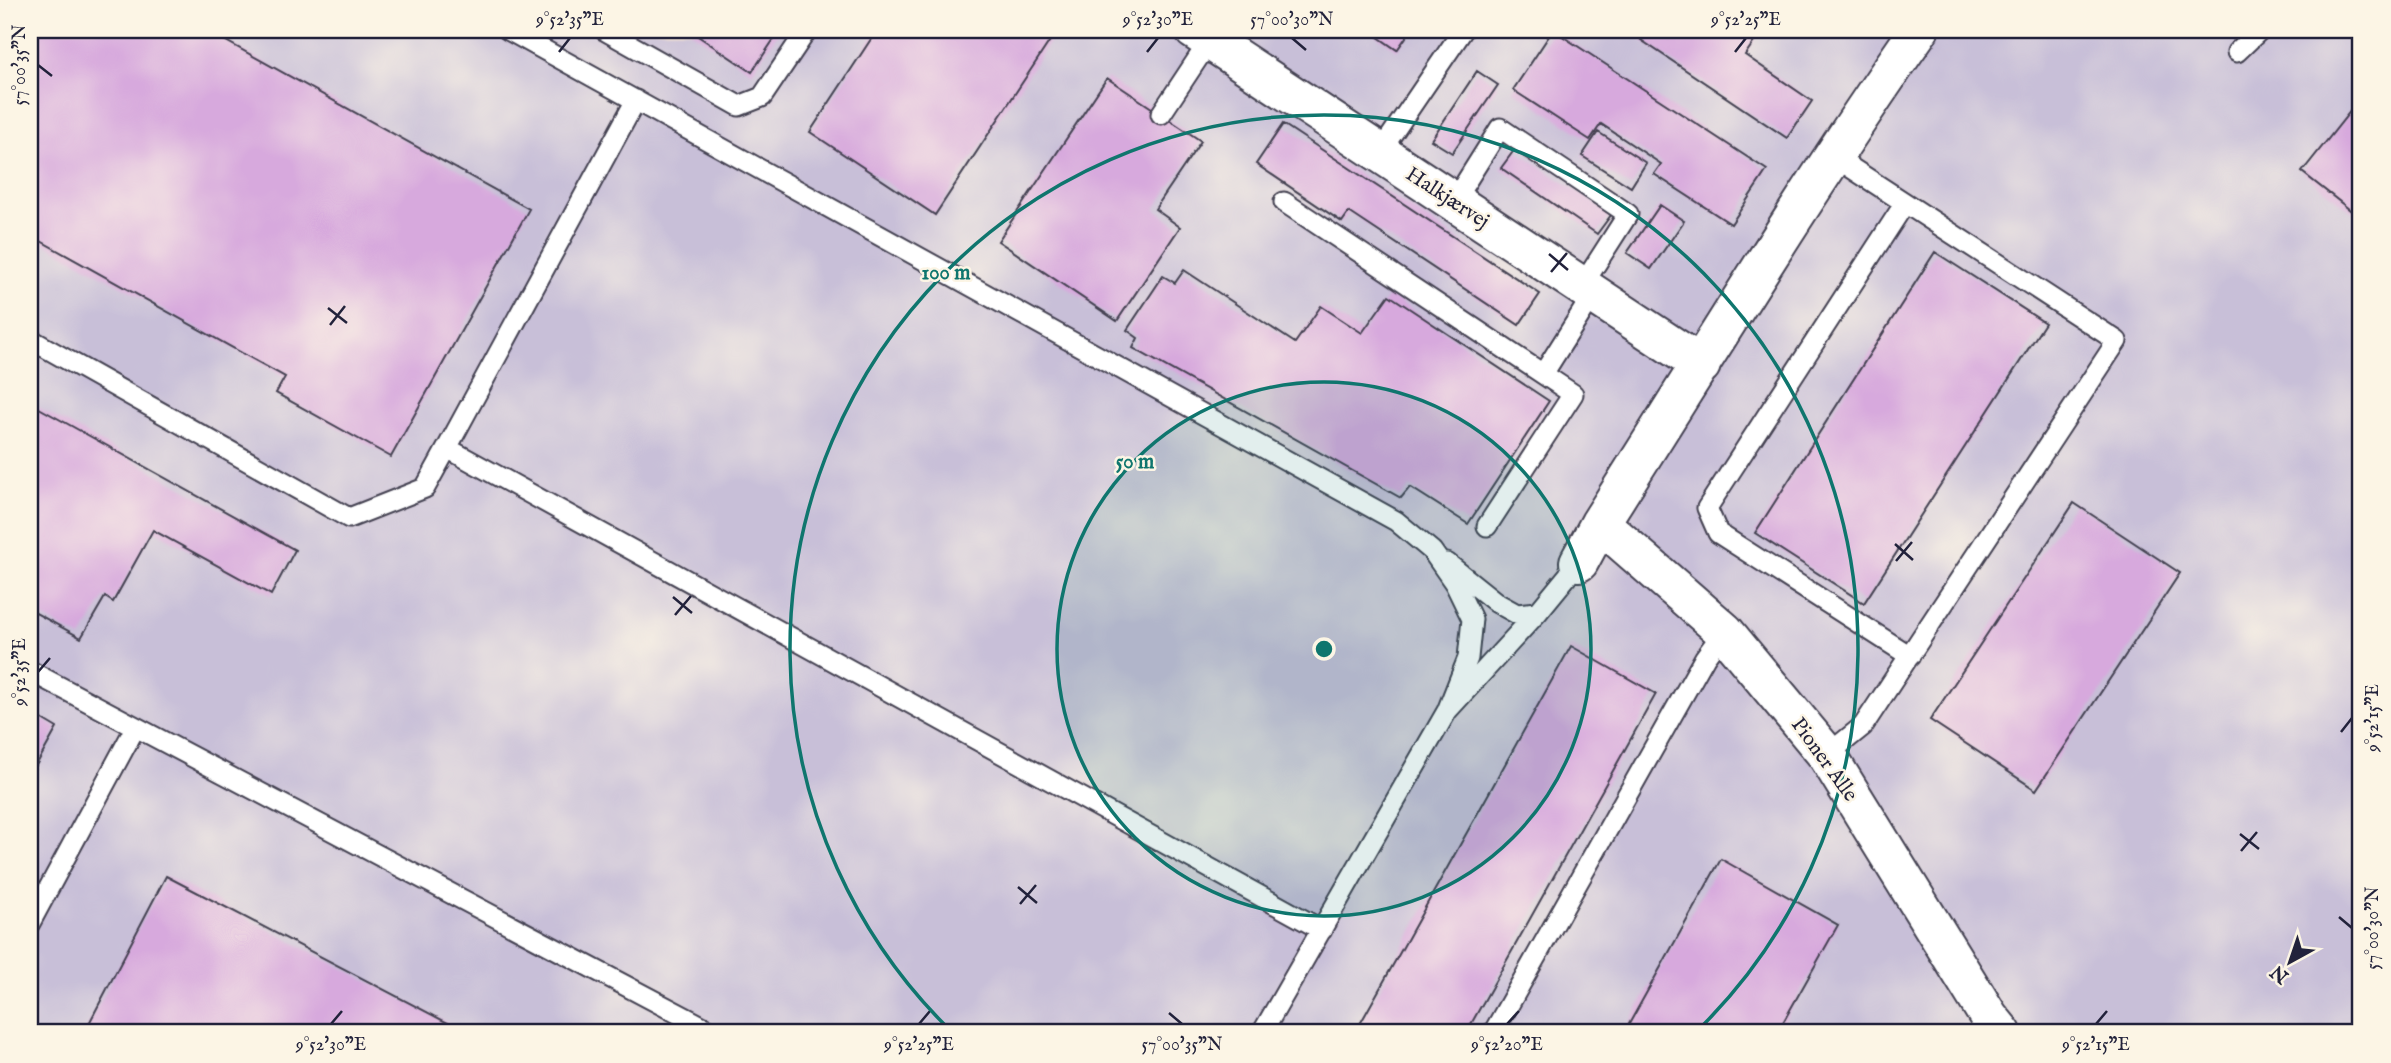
<svg xmlns="http://www.w3.org/2000/svg" width="2391" height="1063" viewBox="0 0 2391 1063" font-family="'IM FELL English',serif">
<rect width="100%" height="100%" fill="#fcf5e5"/>
<filter id="ink" filterUnits="userSpaceOnUse"><feTurbulence type="fractalNoise" baseFrequency=".0143" numOctaves="2"/><feDisplacementMap in="SourceGraphic" scale="14" xChannelSelector="R" yChannelSelector="G"/><feConvolveMatrix kernelMatrix="1 2 1 2 8 2 1 2 1" color-interpolation-filters="sRGB"/></filter>
<filter id="wash" filterUnits="userSpaceOnUse"><feTurbulence type="fractalNoise" baseFrequency=".00686" numOctaves="4" result="noise"/><feDisplacementMap in="SourceGraphic" scale="28" xChannelSelector="R" yChannelSelector="G"/><feGaussianBlur stdDeviation="1.57" result="paint"/><feColorMatrix in="noise" values="0 0 0 0 0 0 0 0 0 0 0 0 0 0 0 0 0 1.4 0 .05"/><feComposite in="paint" operator="in"/></filter>
<g filter="url(#wash)">
<rect width="100%" height="100%" fill="#f6e2c8"/>
<!-- industrial -->
<path fill="#c8bfd8" d="M30,30H2361V1033H30Z"/>
<g id="blocks">
<!-- building -->
<path fill="#d7a9dd" d="M30,30H206L529,209L391,457L276,393L285,377L30,235Z
M689,30H780L752,72Z
M877,30H942L948,33L950,30H1057L935,215L810,132Z
M1368,30H1411L1397,50Z
M1553,30L1767,170L1731,224L1654,174L1661,164L1601,124L1590,140L1513,90Z
M1648,30H1762L1745,55L1812,101L1787,138L1641,40Z
M1477,71L1498,85L1452,153L1431,140Z
M1107,78L1201,141L1155,209L1180,227L1117,321L998,241Z
M2352,109L2361,116V204L2354,213L2302,172Z
M1283,124L1540,294L1519,325L1349,212L1342,222L1256,164Z
M1598,132L1646,163L1631,187L1582,156Z
M1515,149L1611,215L1597,234L1501,168Z
M1660,205L1684,221L1651,269L1627,253Z
M1935,252L2045,323L1864,603L1755,533Z
M1184,270L1295,343L1321,306L1362,333L1389,295L1549,401L1468,524L1410,487L1401,498L1133,348L1138,338L1127,330L1163,276L1175,283Z
M30,403L295,550L271,595L153,530L113,602L105,597L81,638L30,610Z
M2074,503L2180,573L2036,790L1930,720Z
M1571,646L1656,694L1466,1033H1355Z
M30,712L57,728L30,776Z
M1721,859L1838,925L1777,1033H1624Z
M166,876L467,1033H84Z"/>
</g>
</g>
<g filter="url(#ink)">
<use href="#blocks" fill-opacity="0" stroke="#423f50" stroke-width="2"/>
<g fill="none" stroke-linecap="round" stroke-linejoin="round">
<!-- service casing -->
<g stroke="#423f50" stroke-width="23">
<path id="service" d="M508,30L1396,521L1432,551L1455,584L1472,619L1468,658L1447,711
M604,30L739,106L762,97L807,30
M2237,52L2260,30
M636,100L447,448L1322,930
M1161,114L1210,40
M1380,152L1463,30
M1454,201L1500,128L1628,214L1582,286
M1284,202L1573,394L1487,526
M1905,203L1707,508L1718,533L1910,656
M30,339L349,518L425,488L447,448
M1543,374L1594,293
M1447,563L1497,603L1517,614L1538,612
M30,671L715,1033
M1827,755L1863,726L2117,341L1833,156
M30,923L135,728
M1262,1033L1447,711L1538,612L1579,562
M1493,1033L1705,657L1724,631"/>
</g>
<!-- minor casing -->
<g stroke="#423f50" stroke-width="42">
<path id="minor" d="M1194,30L1701,365
M1600,523L1724,631L1827,755L1989,1017L2002,1033
M1579,562L1600,523C1705,358 1807,190 1919,30"/>
</g>
<!-- service -->
<use href="#service" stroke="#fff" stroke-width="19"/>
<!-- minor -->
<use href="#minor" stroke="#fff" stroke-width="38"/>
</g>
</g>
<!-- ticks -->
<path fill="none" stroke="#22223b" stroke-width="2.5" d="M1292,38L1306,50M559,52L570,38M1147,52L1158,38M1735,52L1746,38M38,65L52,76M1549,254L1568,270M1551,272L1567,253M328,308L347,323M330,325L345,306M1895,544L1913,560M1896,561L1912,542M673,597L692,613M675,615L691,596M38,672L50,658M2341,732L2352,718M2240,834L2259,849M2241,851L2257,832M1018,887L1037,903M1020,904L1036,885M2339,917L2352,928M1169,1013L1182,1024M331,1024L342,1011M919,1024L930,1011M1507,1024L1519,1011M2096,1024L2107,1011"/>
<!-- distance rings -->
<circle cx="1324" cy="649" r="267" fill="#0f766e" fill-opacity=".12"/>
<g fill="none" stroke="#0f766e" stroke-width="3.5">
<circle cx="1324" cy="649" r="267"/>
<path d="M953 1033A534 534 0 1 1 1695 1033"/>
</g>
<g text-anchor="middle" stroke-width="5" stroke-linejoin="round" paint-order="stroke">
<!-- street labels -->
<g font-size="21" fill="#22223b" stroke="#fcf5e5">
<text transform="translate(1448 197) rotate(33)" y="7">Halkjærvej</text>
<text transform="translate(1825 759) rotate(54)" y="7">Pioner Alle</text>
</g>
</g>
<circle cx="1324" cy="649" r="10" fill="#0f766e" stroke="#fcf5e5" stroke-width="3.5"/>
<g font-size="21" text-anchor="middle" font-weight="bold" fill="#0f766e" stroke="#fcf5e5" stroke-width="5" stroke-linejoin="round" paint-order="stroke">
<text x="946" y="279">100 m</text>
<text x="1135" y="468">50 m</text>
</g>
<!-- margin -->
<rect width="2391" height="1063" fill="none" stroke="#fcf5e5" stroke-width="77"/>
<!-- north arrow -->
<g transform="translate(2290 962) rotate(220)" stroke="#fcf5e5" stroke-width="5" paint-order="stroke">
<path d="M0-5L12 26L0 18L-12 26Z" fill="#22223b"/>
<text y="-10" font-size="19" font-weight="bold" text-anchor="middle" fill="#22223b">N</text>
</g>
<rect x="38" y="38" width="2314" height="986" fill="none" stroke="#22223b" stroke-width="2.5"/>
<g font-size="18" text-anchor="middle" fill="#22223b">
<text x="570" y="25">9°52'35"E</text>
<text x="1158" y="25">9°52'30"E</text>
<text x="1292" y="25">57°00'30"N</text>
<text x="1746" y="25">9°52'25"E</text>
<text transform="translate(19 65) rotate(-90)" y="6">57°00'35"N</text>
<text transform="translate(19 672) rotate(-90)" y="6">9°52'35"E</text>
<text transform="translate(2372 718) rotate(-90)" y="6">9°52'15"E</text>
<text transform="translate(2372 928) rotate(-90)" y="6">57°00'30"N</text>
<text x="331" y="1050">9°52'30"E</text>
<text x="919" y="1050">9°52'25"E</text>
<text x="1182" y="1050">57°00'35"N</text>
<text x="1507" y="1050">9°52'20"E</text>
<text x="2096" y="1050">9°52'15"E</text>
</g>
</svg>
